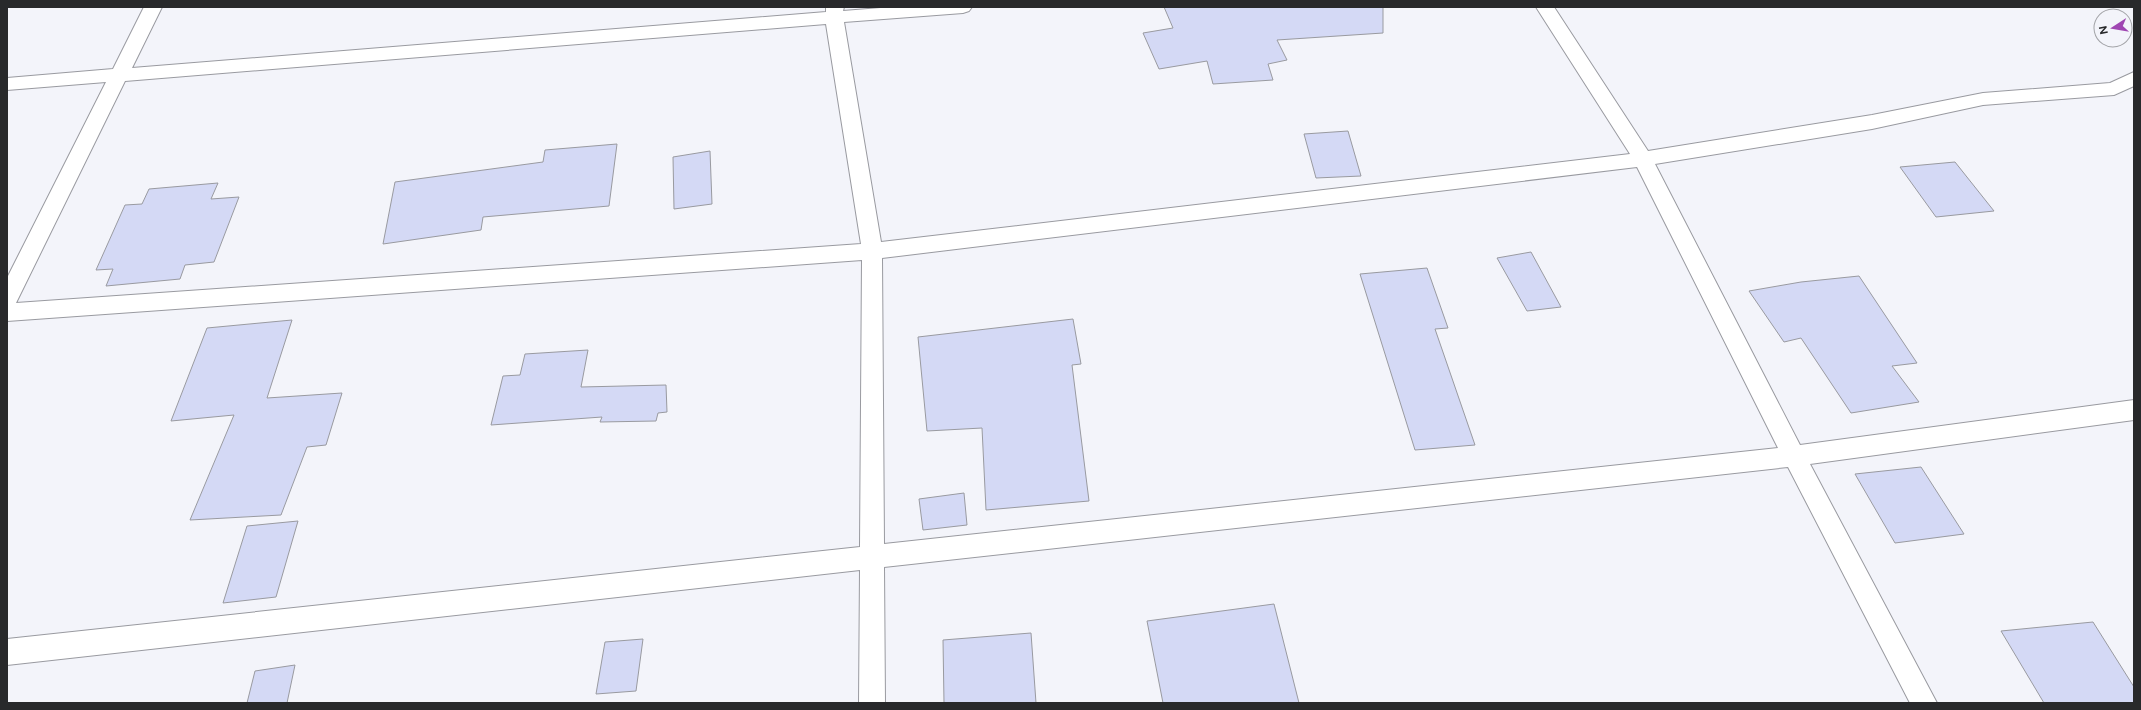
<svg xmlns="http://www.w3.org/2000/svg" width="2141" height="710" viewBox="0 0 2141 710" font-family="Figtree,sans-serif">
<rect width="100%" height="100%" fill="#f3f4fa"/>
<!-- building -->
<path fill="#d4d9f5" stroke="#999aa0" d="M1164,7H1383V33L1277,40L1287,60L1268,64L1273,80L1213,84L1207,61L1159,69L1143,33L1173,28Z
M1348,131L1361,176L1316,178L1304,134Z
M617,144L609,206L483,217L481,230L383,244L395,182L543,162L545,150Z
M710,151L712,204L674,209L673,157Z
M1955,162L1994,211L1936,217L1900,167Z
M218,183L211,199L239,197L214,262L185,265L180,279L106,286L113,269L96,270L125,205L142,204L149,189Z
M1531,252L1561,307L1527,311L1497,258Z
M1427,268L1448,328L1435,329L1475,445L1415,450L1360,274Z
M1859,276L1917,363L1892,366L1919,402L1851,413L1801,338L1784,342L1749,291L1801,282Z
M1073,319L1081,364L1072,365L1089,501L986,510L982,428L927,431L918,337Z
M292,320L267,398L342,393L326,445L307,447L281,515L190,520L234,415L171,421L207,328Z
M588,350L581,387L666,385L667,412L658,413L656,421L600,422L602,417L491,425L503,376L520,375L525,354Z
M1921,467L1964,534L1895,543L1855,474Z
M964,493L967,525L923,530L919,499Z
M298,521L276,597L223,603L247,526Z
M1274,604L1299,703H1163L1147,621Z
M2093,622L2134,687V703H2044L2001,631Z
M1031,633L1036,703H944L943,640Z
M643,639L636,691L596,694L605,642Z
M295,665L287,703H247L255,671Z"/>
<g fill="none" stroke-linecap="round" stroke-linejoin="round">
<!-- minor casing -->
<g stroke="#999aa0" stroke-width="2">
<path id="minor" d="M144,7H162L132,68L826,12V7H844L843,11L893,7H972L969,11L963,13L844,22L881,242L1630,154L1536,7H1554L1648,151L1872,115L1983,93L2110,83L2134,72V86L2114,95L1983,105L1872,129L1655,164L1800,445L2134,400V420L1810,464L1937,703H1910L1788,467L884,567L885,703H859L860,570L7,665V639L860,547L862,260L7,321V278L106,82L7,90V78L113,69ZM826,24L861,244L16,303L125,81ZM1637,167L1778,448L884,544L882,258Z"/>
</g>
<!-- minor -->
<use href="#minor" fill="#fff" fill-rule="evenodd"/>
</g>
<!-- border -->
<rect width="2141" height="710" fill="none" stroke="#28292b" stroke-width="16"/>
<!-- north arrow -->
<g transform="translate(2113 28) rotate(258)"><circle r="19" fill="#f3f4fa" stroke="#a2a3a7"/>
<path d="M0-3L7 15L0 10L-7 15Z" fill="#9f46b2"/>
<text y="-6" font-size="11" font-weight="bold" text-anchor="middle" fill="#28292b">N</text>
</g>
</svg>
